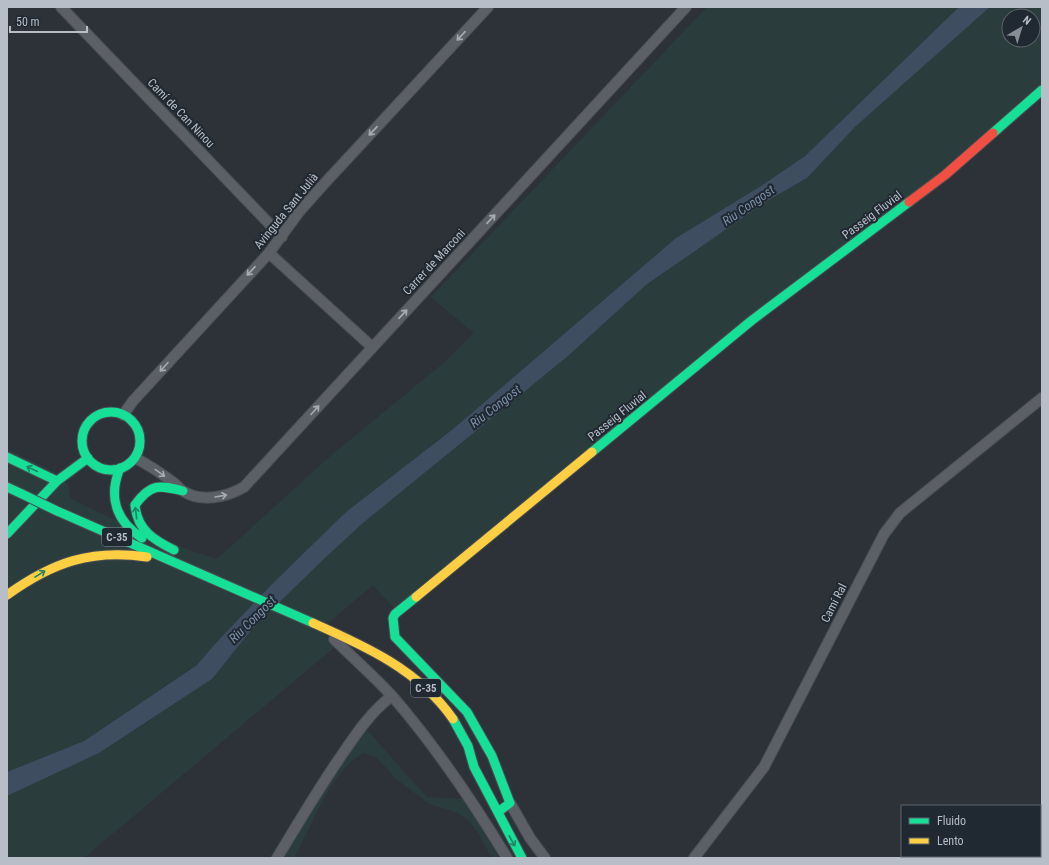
<svg xmlns="http://www.w3.org/2000/svg" width="1049" height="865" viewBox="0 0 1049 865" font-family="'Roboto Condensed',sans-serif">
<rect width="100%" height="100%" fill="#2c3238"/>
<!-- green -->
<path fill="#2b3c3d" fill-rule="evenodd" d="M707,7H959L805,156L761,186L676,238L453,429L346,512L272,584L214,645L197,665L84,741L7,772V449L55,472L68,484L70,498C117,522 166,543 217,559L328,458L447,360L474,333L431,297Z
M990,7H1042V84L954,160L396,610L373,585L320,630L336,646L84,858H7V796L99,753L212,679L252,629L325,558L363,523L568,356L646,285L767,201L807,178L855,127ZM1009,16H1033V40H1009Z
M359,721L427,797L465,799L499,858H492L478,833L469,821L458,813L429,804L396,779L376,757L363,753C328,775 314,823 294,858H270Z"/>
<!-- water -->
<path fill="#3e4d5f" d="M959,7H990L855,127L807,178L767,201L646,285L568,356L363,523L325,558L252,629L212,679L99,753L7,796V772L84,741L197,665L214,645L272,584L346,512L453,429L676,238L761,186L805,156Z"/>
<g fill="none" stroke-linecap="round" stroke-linejoin="round">
<!-- street casing -->
<g stroke="#4a4e52" stroke-width="12">
<path id="street" d="M61,7L282,237
M269,253L372,347
M123,415L133,401L269,253L299,212L323,185L488,7
M135,458C149,465 161,473 174,483C177,485 179,489 183,491C201,503 227,497 244,487L686,7
M334,639C354,659 375,677 393,697C437,748 472,800 507,858
M510,803L530,838L545,858
M277,858C297,825 317,791 339,759C354,737 370,712 392,696
M694,858L764,767L884,534L900,513L1042,398"/>
</g>
<!-- fast casing -->
<g stroke="#4a4e52" stroke-width="11">
<path id="fast" d="M993,133L1042,90
M82 441a29 29 0 1 1 58 0a29 29 0 1 1-58 0Z
M592,452L751,321L909,202
M7,457L57,481
M120,468C108,497 116,521 142,538
M7,487L22,494
M57,511L313,623
M7,534L57,481L88,458
M174,550C154,540 137,530 135,505C151,483 159,485 183,491
M416,597L395,614L393,618L395,637L467,712L492,756L510,803L502,809
M453,719L468,746L474,767L522,858"/>
</g>
<!-- slow casing -->
<g stroke="#4a4e52" stroke-width="11">
<path id="slow" d="M7,595C53,562 91,549 147,557
M416,597L592,452
M313,623C365,646 419,670 453,719"/>
</g>
<!-- jam casing -->
<g stroke="#4a4e52" stroke-width="11">
<path id="jam" d="M909,202L945,175L993,133"/>
</g>
<!-- street -->
<use href="#street" stroke="#5c6066" stroke-width="10"/>
<!-- fast -->
<use href="#fast" stroke="#16e098" stroke-width="9"/>
<!-- slow -->
<use href="#slow" stroke="#ffcf43" stroke-width="9"/>
<!-- jam -->
<use href="#jam" stroke="#f24e42" stroke-width="9"/>
<!-- fast-bridge casing -->
<g stroke="#494e53" stroke-width="11" stroke-linecap="butt">
<path id="fast-bridge" d="M22,494L57,511"/>
</g>
<!-- fast-bridge -->
<use href="#fast-bridge" stroke="#16e098" stroke-width="9"/>
</g>
<!-- one-way arrows -->
<defs><path id="oneway-shaft" d="M-6 0H5M1.5-3L5.5 0L1.5 3" fill="none" stroke-width="1.6" stroke-linecap="round" stroke-linejoin="round"/></defs>
<g stroke="#a5abb4">
<use href="#oneway-shaft" transform="translate(461 36) rotate(133)"/>
<use href="#oneway-shaft" transform="translate(373 131) rotate(133)"/>
<use href="#oneway-shaft" transform="translate(491 219) rotate(-47)"/>
<use href="#oneway-shaft" transform="translate(251 271) rotate(133)"/>
<use href="#oneway-shaft" transform="translate(403 314) rotate(-47)"/>
<use href="#oneway-shaft" transform="translate(164 367) rotate(132)"/>
<use href="#oneway-shaft" transform="translate(315 410) rotate(-48)"/>
<use href="#oneway-shaft" transform="translate(160 473) rotate(36)"/>
<use href="#oneway-shaft" transform="translate(221 496) rotate(-10)"/>
</g>
<g stroke="#1b8465">
<use href="#oneway-shaft" transform="translate(32 469) rotate(-155)"/>
<use href="#oneway-shaft" transform="translate(136 513) rotate(-97)"/>
<use href="#oneway-shaft" transform="translate(40 574) rotate(-32)"/>
<use href="#oneway-shaft" transform="translate(512 841) rotate(61)"/>
</g>
<g text-anchor="middle" stroke-width="4" stroke-linejoin="round" paint-order="stroke">
<!-- shield labels -->
<g fill="#202832" stroke="#8a919a" stroke-width="1">
<rect x="102" y="528" width="30" height="18" rx="3"/>
<rect x="411" y="679" width="30" height="18" rx="3"/>
</g>
<g font-size="11" font-weight="bold" fill="#b7bec7">
<text x="117" y="541">C-35</text>
<text x="426" y="692">C-35</text>
</g>
<!-- street labels -->
<g font-size="12" fill="#b7bec7" stroke="#202832">
<text transform="translate(181 113) rotate(46)" y="4">Camí de Can Ninou</text>
<text transform="translate(286 211) rotate(-51)" y="4">Avinguda Sant Julià</text>
<text transform="translate(872 215) rotate(-37)" y="4">Passeig Fluvial</text>
<text transform="translate(434 262) rotate(-47)" y="4">Carrer de Marconi</text>
<text transform="translate(617 416) rotate(-39)" y="4">Passeig Fluvial</text>
<text transform="translate(834 603) rotate(-63)" y="4">Camí Ral</text>
</g>
<!-- water labels -->
<g font-size="13" font-style="italic" fill="#7c90a7" stroke="#202832">
<text transform="translate(748 205) rotate(-35)" y="5">Riu Congost</text>
<text transform="translate(495 406) rotate(-38)" y="5">Riu Congost</text>
<text transform="translate(252 619) rotate(-45)" y="5">Riu Congost</text>
</g>
</g>
<!-- border -->
<rect width="1049" height="865" fill="none" stroke="#b7bec7" stroke-width="16"/>
<!-- legend -->
<rect x="901" y="805" width="140" height="52" fill="#202832" stroke="#5c646e"/>
<rect x="909" y="818" width="20" height="6" fill="#16e098" stroke="#5c646e"/>
<text x="937" y="825" font-size="12" fill="#b7bec7">Fluido</text>
<rect x="909" y="838" width="20" height="6" fill="#ffcf43" stroke="#5c646e"/>
<text x="937" y="845" font-size="12" fill="#b7bec7">Lento</text>
<!-- north arrow -->
<g transform="translate(1021 28) rotate(38)"><circle r="19" fill="#202832" stroke="#5c646e"/>
<path d="M0-3L7 15L0 10L-7 15Z" fill="#868d95"/>
<text y="-6" font-size="11" font-weight="bold" text-anchor="middle" fill="#b7bec7">N</text>
</g>
<!-- scale -->
<path d="M10 26v6h77v-6" fill="none" stroke="#b7bec7" stroke-width="2"/>
<text x="16" y="26" font-size="12" fill="#b7bec7" stroke="#202832" stroke-width="3" paint-order="stroke">50 m</text>
</svg>
